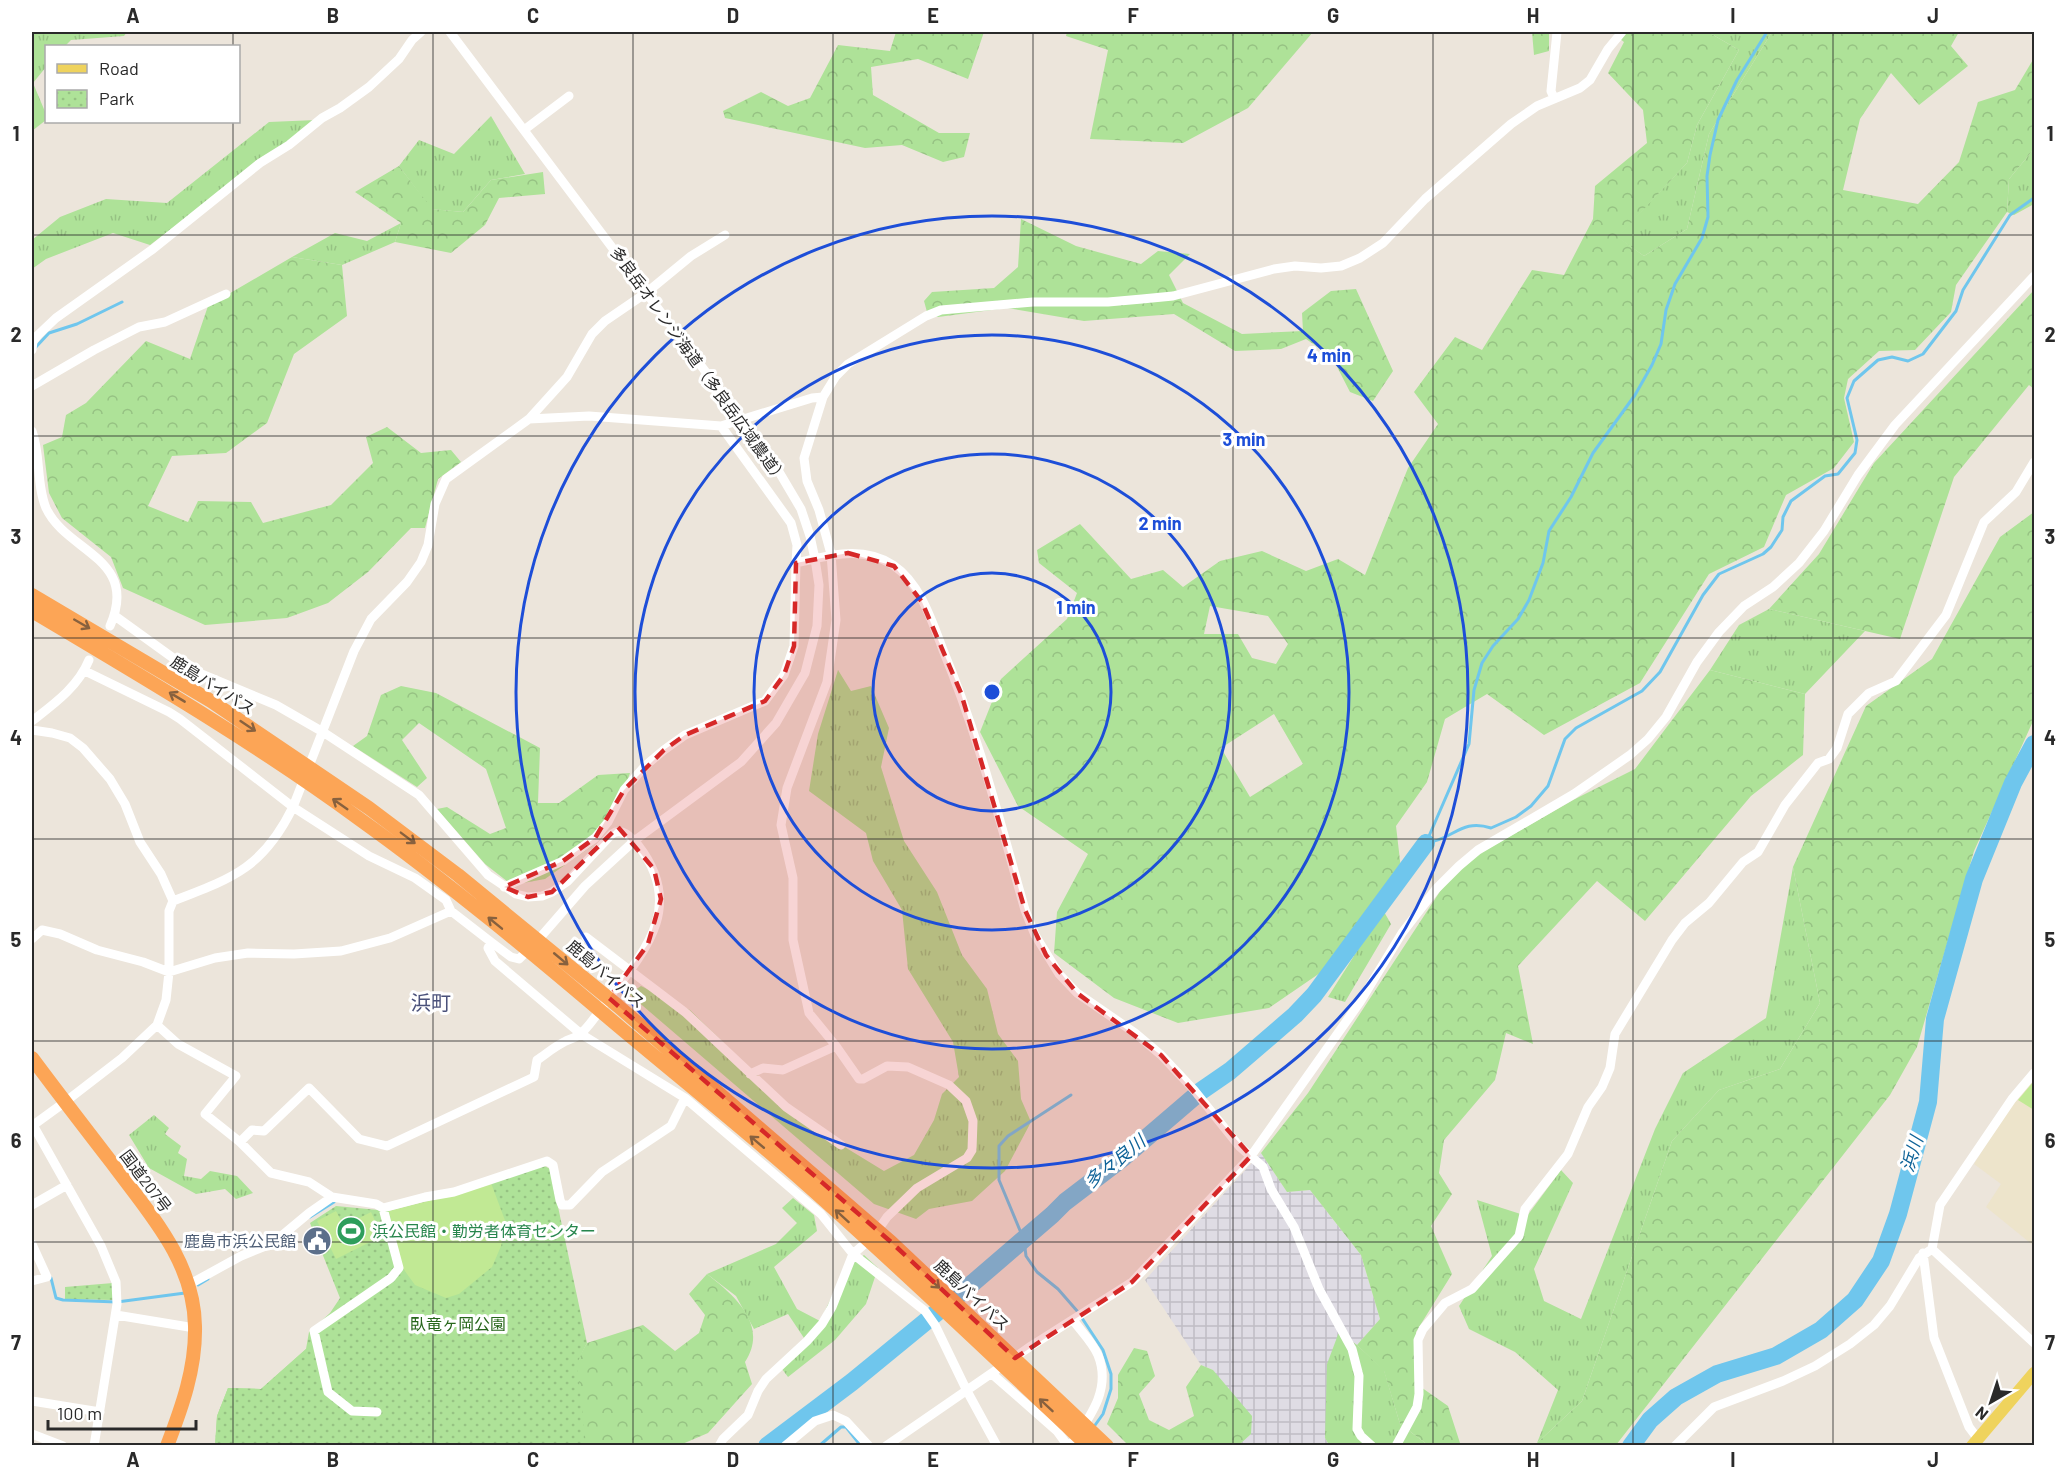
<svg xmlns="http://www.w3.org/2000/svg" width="2066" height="1477" viewBox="0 0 2066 1477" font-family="Barlow,'Noto Sans JP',sans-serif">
<defs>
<pattern id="industrial-grid" width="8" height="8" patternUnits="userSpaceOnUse" patternTransform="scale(1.5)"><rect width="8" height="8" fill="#dfdce4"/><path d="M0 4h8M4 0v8" fill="none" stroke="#c0bdc4"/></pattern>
<pattern id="grass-tufts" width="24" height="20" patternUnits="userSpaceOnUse" patternTransform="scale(1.5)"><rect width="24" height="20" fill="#aee298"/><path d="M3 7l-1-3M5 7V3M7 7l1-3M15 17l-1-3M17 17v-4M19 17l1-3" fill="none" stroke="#96c283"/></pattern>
<pattern id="forest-crowns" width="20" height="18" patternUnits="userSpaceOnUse" patternTransform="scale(1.5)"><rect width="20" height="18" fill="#aee298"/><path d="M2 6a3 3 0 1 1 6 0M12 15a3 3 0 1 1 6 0" fill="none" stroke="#96c283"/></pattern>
<pattern id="park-dots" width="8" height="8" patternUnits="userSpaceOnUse" patternTransform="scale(1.5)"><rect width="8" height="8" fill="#aee298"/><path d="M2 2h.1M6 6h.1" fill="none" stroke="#96c283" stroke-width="1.8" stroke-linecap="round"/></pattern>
</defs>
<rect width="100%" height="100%" fill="#ece5db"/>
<!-- industrial -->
<path fill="url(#industrial-grid)" d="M1261,1153L1287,1192L1310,1190L1361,1255L1380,1319L1357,1345L1340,1332L1325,1438L1329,1445H1239L1251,1434L1213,1370L1201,1365L1145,1280Z"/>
<!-- education -->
<path fill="#ede4cb" d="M2034,1077V1246L1986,1207L2001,1184L1974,1164L2014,1101Z"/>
<!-- grass -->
<path fill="url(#grass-tufts)" d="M32,32H127L124,36L71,40L65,46H46V67L33,83L46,114V120L32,131Z
M1708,32H1772L1709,134L1687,229L1644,256L1617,237L1687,163L1697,125L1739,50Z
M491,116L525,174L491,180L463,212L431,209L399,166L419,140L454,154Z
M316,120L150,245L113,233L46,259L32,269V240L60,217L106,199L167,203L269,122Z
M2034,149V204L2014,215L2007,212L2009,179Z
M401,223L395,242L342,265L292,257L335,233L367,241Z
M1769,609L1865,631L1805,694L1710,670L1739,625Z
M838,670L851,691L871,686L889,728L881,767L904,841L937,892L962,955L987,989L998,1034L1018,1061L1021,1099L1031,1122L1005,1171L972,1201L929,1209L916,1219L874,1204L629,994L641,986L690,1010L807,1124L884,1171L914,1155L934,1120L942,1094L959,1077L953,1042L908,969L902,910L873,861L866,833L809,791L818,734Z
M1793,867L1820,1003L1780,1069L1719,1090L1672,1141L1582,1401L1537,1443L1558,1390L1515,1352L1469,1329L1459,1306L1492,1256L1477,1200L1527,1216L1561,1170L1573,1183L1534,1269L1544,1301L1581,1319L1655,1129L1683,1073L1766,1018Z
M1383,910L1391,924L1345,1002L1328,997Z
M154,1115L169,1128L165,1134L181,1146L178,1153L187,1159L184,1176L201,1179L210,1171L237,1176L253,1193L236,1199L225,1189L196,1194L149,1168L129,1135Z
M793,1198L814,1215L817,1231L774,1267L797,1309L820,1321L845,1269L864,1255L878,1268L866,1304L835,1340L788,1377L782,1369L808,1344L788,1314L754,1329L736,1296L707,1274L776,1244L797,1223L782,1208Z
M1339,1332L1357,1345L1384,1370L1400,1424L1428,1445H1329L1325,1438L1327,1364Z"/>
<!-- forest -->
<path fill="url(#forest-crowns)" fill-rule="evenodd" d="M896,32H984L968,79L918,59L871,67L873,95L939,133H970L964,157L943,162L902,145L865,148L725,118L723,111L761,92L788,106L810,98L838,45L890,51Z
M1067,32H1313L1248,108L1183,143L1090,139L1108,50L1066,36Z
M1532,32H1549V51L1534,55Z
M1611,32H1708L1739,50L1697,125L1687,163L1618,237L1644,256L1687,229L1709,134L1772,32H1959L1951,46L1968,66L1919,105L1891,73L1860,119L1843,190L1918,204L1959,162L1978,102L2015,90L2034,58V149L2009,179L2007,212L1956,285L1951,312L1915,350L1879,351L1848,379L1844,398L1854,442L1834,468L1786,495L1764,547L1709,574L1640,683L1544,735L1487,694L1445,719L1427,782L1396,826L1401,869L1320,973L1269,1008L1178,1023L1114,998L1054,953L1057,912L1088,854L1018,806L980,732L1001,679L1067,619L1077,593L1039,563L1037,550L1080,524L1131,579L1163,570L1183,587L1220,561L1262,551L1306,571L1338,559L1365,575L1408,468L1438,424L1414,392L1455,337L1482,350L1532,270L1564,275L1593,219L1595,186L1647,143L1643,110L1608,73L1624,42ZM1210,606L1268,616L1288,644L1276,664L1252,658L1238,634H1204ZM1274,714L1303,764L1250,797L1221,748Z
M399,166L432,209L463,212L491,180L543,172L545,194L499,198L485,225L451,253L395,242L401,223L355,192Z
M1021,219L1076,246L1141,264L1158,251L1190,254L1169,275L1183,303L1242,334L1303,331L1302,313L1331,291L1356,289L1393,371L1373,401L1350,392L1332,357L1306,339L1281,349L1235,351L1174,314L1084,321L1007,308L938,317L927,312L924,301L932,292L994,288L1018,267Z
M292,257L342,265L347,316L294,354L267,423L226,453L172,456L148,506L188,522L198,501L251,502L263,523L331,505L373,463L366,437L387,427L421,453L451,450L461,462L438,479L425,528H411L368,572L328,603L287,618L205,625L123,588L111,557L62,518L49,493L43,445L62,437L66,415L86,403L146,341L190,359L208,306Z
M2034,290V389L2029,385L1954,477L1900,639L1769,609L1819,554L1874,463Z
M2034,512V719L1974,851L1917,1047L1890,1095L1616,1445H1428L1400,1424L1384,1371L1357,1345L1380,1319L1361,1255L1310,1190L1287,1192L1261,1153L1308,1093L1456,867L1575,799L1635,769L1710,670L1805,694L1803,755L1751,796L1645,921L1597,881L1518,966L1533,1044L1506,1033L1495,1080L1444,1140L1439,1173L1452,1194L1431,1226L1452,1274L1416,1332L1415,1383L1448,1406L1460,1443H1537L1582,1401L1672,1141L1719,1090L1780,1069L1820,1003L1793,867L1866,706L1932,659L2000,537Z
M401,686L436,693L540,748L538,803H559L598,775L630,773L616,814L592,846L545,879L512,885L485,864L437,809L447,807L490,834L506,828L486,769L419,723L402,740L427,778L417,787L353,746L367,736L381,695Z
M707,1274C735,1296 769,1325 745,1362L752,1384L708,1433L680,1445L215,1446L217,1416L228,1388L261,1389L306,1349L576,1363L587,1343L643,1325L675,1351L699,1333L705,1315L689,1294Z
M1134,1348L1147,1351L1155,1376L1139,1394L1149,1420L1169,1430L1194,1416L1186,1387L1201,1365L1213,1370L1252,1416L1251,1434L1239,1445H1128L1107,1424L1118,1398V1375Z"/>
<!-- park -->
<path fill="url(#park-dots)" d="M543,1165L550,1169L587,1343L577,1363L586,1445L215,1446L217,1416L228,1388L261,1389L306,1349L309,1332L330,1313L340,1298L310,1223L336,1206L389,1211L456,1194Z
M113,1283L114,1300L65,1299V1287Z"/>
<!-- pitch -->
<path fill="#c1e994" d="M2034,1081V1110L2018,1100Z
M491,1183L506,1223L501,1246L492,1267L459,1294L446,1298L415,1285L402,1267L389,1211L456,1194Z
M336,1211L344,1226L371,1212L382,1236L336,1259L317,1221Z"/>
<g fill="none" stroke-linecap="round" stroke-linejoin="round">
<!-- stream -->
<path stroke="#6fc6ed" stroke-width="3" d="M35,348L49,333L77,324L122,302
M1426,843C1453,840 1461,818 1491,828L1516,817L1531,806L1548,786L1565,739L1576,728L1642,691L1660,672L1703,595L1719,574L1763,554L1771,547L1782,530L1783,517L1791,501L1825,476L1838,474L1855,453L1857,440L1847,398L1854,381L1878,360L1892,357L1908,361L1923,354L1956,311L1963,290L2010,215L2034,198
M1426,843L1469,744L1474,690L1482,663L1493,646L1518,619L1529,600L1543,563L1549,531L1571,497L1593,453L1635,395L1652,365L1661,344L1666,310L1675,284L1702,238L1708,217L1707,176L1710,155L1718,120L1737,80L1767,32
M1071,1095L1008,1136L999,1146V1180L1024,1240L1026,1256L1037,1272L1058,1289L1078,1312L1103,1350L1111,1374V1389L1103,1414L1093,1428
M310,1217L334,1202
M51,1278L56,1298L63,1300L117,1302L185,1293
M198,1285L208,1279
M819,1446L841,1427H846L861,1446"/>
<!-- river -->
<path stroke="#6fc6ed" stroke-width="18" d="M767,1446L852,1382L974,1282L1052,1215L1065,1202L1124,1157L1201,1091L1230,1071L1295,1015L1314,995L1426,843
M1631,1446L1650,1420L1676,1397L1717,1374L1776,1356L1821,1330L1855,1300L1881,1261L1898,1214L1928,1102L1935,1019L1974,879L2013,783L2034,744"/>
<!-- minor -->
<path stroke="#fff" stroke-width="9" d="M450,32L772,460L801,509L810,536L815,559L819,585L817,626L805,673L776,723L741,762L634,841L585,886L538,940L519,959L511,957L491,942
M1554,98L1551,91L1557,32
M524,130L569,96
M32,350L33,341L38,335L56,318L153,249L260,163L289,145L322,118L340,108L369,87L399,59L412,40L421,32
M32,386L94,350L139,327L165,322L226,294
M529,419L589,416L721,426L812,398L823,397
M721,426L791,523L797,545L796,563C829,556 861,545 893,565C920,583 932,621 943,650C978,734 1000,822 1025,910L1035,935L1059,974L1077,993L1135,1033L1161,1055L1194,1090L1239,1146L1263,1167L1271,1189L1294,1227L1319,1289L1352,1349L1359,1376L1357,1429L1361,1436L1372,1446
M32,431C41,455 36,484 46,508C66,552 140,558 110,626
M115,616L187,668L276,705L323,732L419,795L488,875L516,894L528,897L542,896L552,892L568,881L612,834C622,827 631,837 638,845C683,903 650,946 611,995C604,1004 589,1028 580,1034C576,1038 569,1039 564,1042C554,1047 546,1054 537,1060L534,1077L387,1146L359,1139L309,1088L264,1131L252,1130L240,1142L205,1114L236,1076L178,1044L157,1025
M85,671L169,712L180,719L293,807L369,856L415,878L446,900L451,911L491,942L488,948L495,961L581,1034L685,1098L821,1214L853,1254L925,1311L935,1325L967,1391L997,1446
M32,721C54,704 78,687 89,660
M32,730L52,733L70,738L83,748L110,779L125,804L140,842L161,874L173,901L169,911V972L166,1000L157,1025L122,1058L65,1102L32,1126
M504,887L563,861L595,838L608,822L624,790L645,766L664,750L685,735L765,701L784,675L794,646L796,563
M173,901C233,878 263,868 293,807L354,651L371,619L407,582L421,562L428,545L435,504L446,479L529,419L567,377L592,334L605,321L646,293L691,256L725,235
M586,937L686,1013L786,1107L841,1145
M32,939L42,930L60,934L97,950L143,962L169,972L215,958L248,953L294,954L341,951L390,938L451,911
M750,1074L763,1068L783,1070L836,1046
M33,1125L101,1246L116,1282L117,1304L94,1446
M240,1142L271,1173L309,1182L332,1197L376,1204L383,1208L399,1268L391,1278L314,1331L328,1392L352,1411L377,1412
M32,1205L67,1185
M383,1208L425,1197L454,1192L547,1161L553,1165L560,1200L562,1205H570L602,1172L671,1126L685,1098
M878,1230L887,1217L917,1188L967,1158L972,1150L973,1121L966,1101L949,1085L908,1067L887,1066L863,1079H859L836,1046L809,1013L793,940V878L781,825L787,788L827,682L836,620L831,554L819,510L807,481L804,458L823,397L836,376L848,364L926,316L941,310L1033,302H1108L1142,299L1173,296L1274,269L1295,266L1321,268L1341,266L1360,258L1383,243L1425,199L1511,124L1537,106L1580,88L1590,80L1608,49L1622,32
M32,1244L47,1277L32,1281
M1932,1249L1940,1205L2012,1099L2034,1073
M1932,1249L2034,1343
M1923,1253L1934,1338L1969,1427L1978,1439
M190,1284L241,1256L273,1243L309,1213L332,1197
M116,1315L195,1328
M992,1374L1057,1431L1068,1446
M32,1401L100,1412
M32,1434L63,1446
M719,1446L723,1439L748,1415L758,1391L766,1379L807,1341L822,1324L832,1307L853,1254L869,1240
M785,1446L815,1421L833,1415L846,1421L869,1446
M886,1446L1031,1346L1132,1282L1251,1156L1360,1002L1402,933L1436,889L1459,866L1478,850L1574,794L1630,755L1648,739L1666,717L1697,662L1719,632L1744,606L1773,587L1799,563L1824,531L1858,475L1895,425L2034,276
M1070,1446C1089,1418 1112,1390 1098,1355C1093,1343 1081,1331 1073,1320
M1396,1446L1417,1407L1419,1394L1418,1340L1423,1329L1445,1303L1472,1289L1519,1236L1525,1209L1568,1154L1588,1107L1602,1087L1610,1068L1615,1034L1672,940L1685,923L1709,903L1743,862L1758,852L1785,805L1818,763L1829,759L1837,748L1848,714L1869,693L1896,681L1946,615L1984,522L2016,492L2034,462
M1675,1446L1714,1407L1783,1381L1815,1366L1850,1344L1874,1325L1890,1306L1919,1258L1932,1249"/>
<!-- major -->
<path stroke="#efd35d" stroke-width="12" d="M1972,1446L2034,1373"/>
<!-- highway -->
<path stroke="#fca556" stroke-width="14" d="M32,595L211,701L369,808L458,875L618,1006L891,1242L1107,1446
M32,611C143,677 254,742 358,818C450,884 537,957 623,1030C684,1081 745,1130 805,1183C901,1268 994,1357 1088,1446
M32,1058C58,1093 85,1128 112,1163C149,1213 194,1261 195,1326C196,1368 182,1407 167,1446"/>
</g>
<!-- one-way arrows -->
<defs><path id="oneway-shaft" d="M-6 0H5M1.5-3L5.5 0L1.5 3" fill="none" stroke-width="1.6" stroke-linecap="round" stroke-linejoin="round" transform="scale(1.5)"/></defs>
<g stroke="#88613e">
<use href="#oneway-shaft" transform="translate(82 624) rotate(30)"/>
<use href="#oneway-shaft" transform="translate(177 697) rotate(-149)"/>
<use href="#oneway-shaft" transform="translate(248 726) rotate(34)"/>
<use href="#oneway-shaft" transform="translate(340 804) rotate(-145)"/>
<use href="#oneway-shaft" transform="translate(408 838) rotate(37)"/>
<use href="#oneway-shaft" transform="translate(495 923) rotate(-141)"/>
<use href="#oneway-shaft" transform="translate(561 959) rotate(40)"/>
<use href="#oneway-shaft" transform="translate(757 1142) rotate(-140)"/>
<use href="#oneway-shaft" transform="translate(842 1216) rotate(-138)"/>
<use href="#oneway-shaft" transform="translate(933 1282) rotate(43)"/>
<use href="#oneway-shaft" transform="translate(1046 1405) rotate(-137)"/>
</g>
<!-- marked area -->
<path fill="#d62828" fill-opacity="0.2" stroke="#d62828" stroke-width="4.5" stroke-dasharray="12 8" stroke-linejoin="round" d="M848,553L894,566L922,602L961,693L1025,910L1046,955L1077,993L1161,1055L1251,1156L1132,1282L1015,1358L891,1242L609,998L648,944L661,899L654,869L618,827L552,892L528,897L504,887L563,861L595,838L624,790L664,750L685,735L765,701L784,675L794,646L796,563Z"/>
<!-- grid -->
<path fill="none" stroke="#2a2a2a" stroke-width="1.5" stroke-opacity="0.55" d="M233,32V46M433,32V1446M633,32V1446M833,32V1446M1033,32V1446M1233,32V1446M1433,32V1446M1633,32V1446M1833,32V1446M233,122V1446M32,235H2034M32,436H2034M32,638H2034M32,839H2034M32,1041H2034M32,1242H2034"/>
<!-- distance rings -->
<g fill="none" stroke="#1d4ed8" stroke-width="3">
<circle cx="992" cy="692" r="119"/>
<circle cx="992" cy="692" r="238"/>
<circle cx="992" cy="692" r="357"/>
<circle cx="992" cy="692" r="476"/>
</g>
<!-- icons -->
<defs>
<g id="stadium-disc" transform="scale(1.5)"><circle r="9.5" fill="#2e9e5b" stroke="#fff"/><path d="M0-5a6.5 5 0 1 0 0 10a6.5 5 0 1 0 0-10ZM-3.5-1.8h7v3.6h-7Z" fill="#fff"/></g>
<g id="civic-disc" transform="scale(1.5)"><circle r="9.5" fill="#5c6f8a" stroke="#fff"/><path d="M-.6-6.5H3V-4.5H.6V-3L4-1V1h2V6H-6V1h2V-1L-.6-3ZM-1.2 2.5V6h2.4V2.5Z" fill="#fff"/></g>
</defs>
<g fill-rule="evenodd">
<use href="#stadium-disc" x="351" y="1231"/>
<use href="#civic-disc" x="317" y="1241"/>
</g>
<g text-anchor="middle" stroke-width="6" stroke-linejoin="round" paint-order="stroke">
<!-- street labels -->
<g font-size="16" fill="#2a2a2a" stroke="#fff">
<text transform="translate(699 365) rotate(54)" y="6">多良岳オレンジ海道（多良岳広域農道）</text>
<text transform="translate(213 685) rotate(32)" y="6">鹿島バイパス</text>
<text transform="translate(606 974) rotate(40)" y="6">鹿島バイパス</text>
<text transform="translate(146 1181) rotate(53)" y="6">国道207号</text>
<text transform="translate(972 1295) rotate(43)" y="6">鹿島バイパス</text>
</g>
<!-- leisure labels -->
<g font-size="16" fill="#27864d" stroke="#fff" text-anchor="start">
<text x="372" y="1237">浜公民館・勤労者体育センター</text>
</g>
<!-- service labels -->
<g font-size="16" fill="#4e5e75" stroke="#fff" text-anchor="end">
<text x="296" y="1247">鹿島市浜公民館</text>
</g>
<!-- park labels -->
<g font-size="16" fill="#27661b" stroke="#fff">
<text x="458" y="1330">臥竜ヶ岡公園</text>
</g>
<!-- water labels -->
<g font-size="18" font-style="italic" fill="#0f6398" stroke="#fff">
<text transform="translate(1912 1154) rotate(-73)" y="6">浜川</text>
<text transform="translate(1115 1162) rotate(-39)" y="6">多々良川</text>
</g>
<!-- quarter labels -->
<g font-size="20" fill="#4a517a" stroke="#fff">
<text x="431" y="1010">浜町</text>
</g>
</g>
<circle cx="992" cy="692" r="9" fill="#1d4ed8" stroke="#fff" stroke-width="3"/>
<g font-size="18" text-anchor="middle" font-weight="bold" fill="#1d4ed8" stroke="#fff" stroke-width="6" stroke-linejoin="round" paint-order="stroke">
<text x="1329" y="362">4 min</text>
<text x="1244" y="446">3 min</text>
<text x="1160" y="530">2 min</text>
<text x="1076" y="614">1 min</text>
</g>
<!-- border -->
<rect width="2066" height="1477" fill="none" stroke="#ffffff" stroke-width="66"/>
<!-- legend -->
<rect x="45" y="45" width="195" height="78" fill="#ffffff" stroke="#aaaaaa" stroke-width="1.5"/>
<rect x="57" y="64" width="30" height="9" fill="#efd35d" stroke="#aaaaaa" stroke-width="1.5"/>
<text x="99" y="75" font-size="18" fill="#2a2a2a">Road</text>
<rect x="57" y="90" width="30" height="18" fill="url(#park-dots)" stroke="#aaaaaa" stroke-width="1.5"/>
<text x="99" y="105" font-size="18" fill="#2a2a2a">Park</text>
<!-- north arrow -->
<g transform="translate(1991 1402) rotate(219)" stroke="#ffffff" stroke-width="4.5" paint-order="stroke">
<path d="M0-4.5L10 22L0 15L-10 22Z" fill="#2a2a2a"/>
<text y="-9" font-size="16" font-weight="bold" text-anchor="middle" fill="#2a2a2a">N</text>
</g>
<!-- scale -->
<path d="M48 1420v9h148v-9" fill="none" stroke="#2a2a2a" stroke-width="3"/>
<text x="57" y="1420" font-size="18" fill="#2a2a2a" stroke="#ffffff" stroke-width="4.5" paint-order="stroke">100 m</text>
<rect x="33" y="33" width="2000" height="1411" fill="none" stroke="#2a2a2a" stroke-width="2"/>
<g font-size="20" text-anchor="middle" font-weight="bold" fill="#2a2a2a">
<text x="133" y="23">A</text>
<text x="333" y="23">B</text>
<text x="533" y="23">C</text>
<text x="733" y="23">D</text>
<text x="933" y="23">E</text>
<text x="1133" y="23">F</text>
<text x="1333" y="23">G</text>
<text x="1533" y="23">H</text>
<text x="1733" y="23">I</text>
<text x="1933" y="23">J</text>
<text x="16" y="141">1</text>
<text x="2050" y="141">1</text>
<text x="16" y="342">2</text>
<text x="2050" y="342">2</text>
<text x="16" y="544">3</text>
<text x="2050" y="544">3</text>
<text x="16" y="745">4</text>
<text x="2050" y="745">4</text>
<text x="16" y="947">5</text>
<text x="2050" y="947">5</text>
<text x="16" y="1148">6</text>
<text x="2050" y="1148">6</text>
<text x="16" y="1350">7</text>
<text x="2050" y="1350">7</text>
<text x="133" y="1467">A</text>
<text x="333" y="1467">B</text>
<text x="533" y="1467">C</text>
<text x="733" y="1467">D</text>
<text x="933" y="1467">E</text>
<text x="1133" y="1467">F</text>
<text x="1333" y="1467">G</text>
<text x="1533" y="1467">H</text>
<text x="1733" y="1467">I</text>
<text x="1933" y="1467">J</text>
</g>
</svg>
